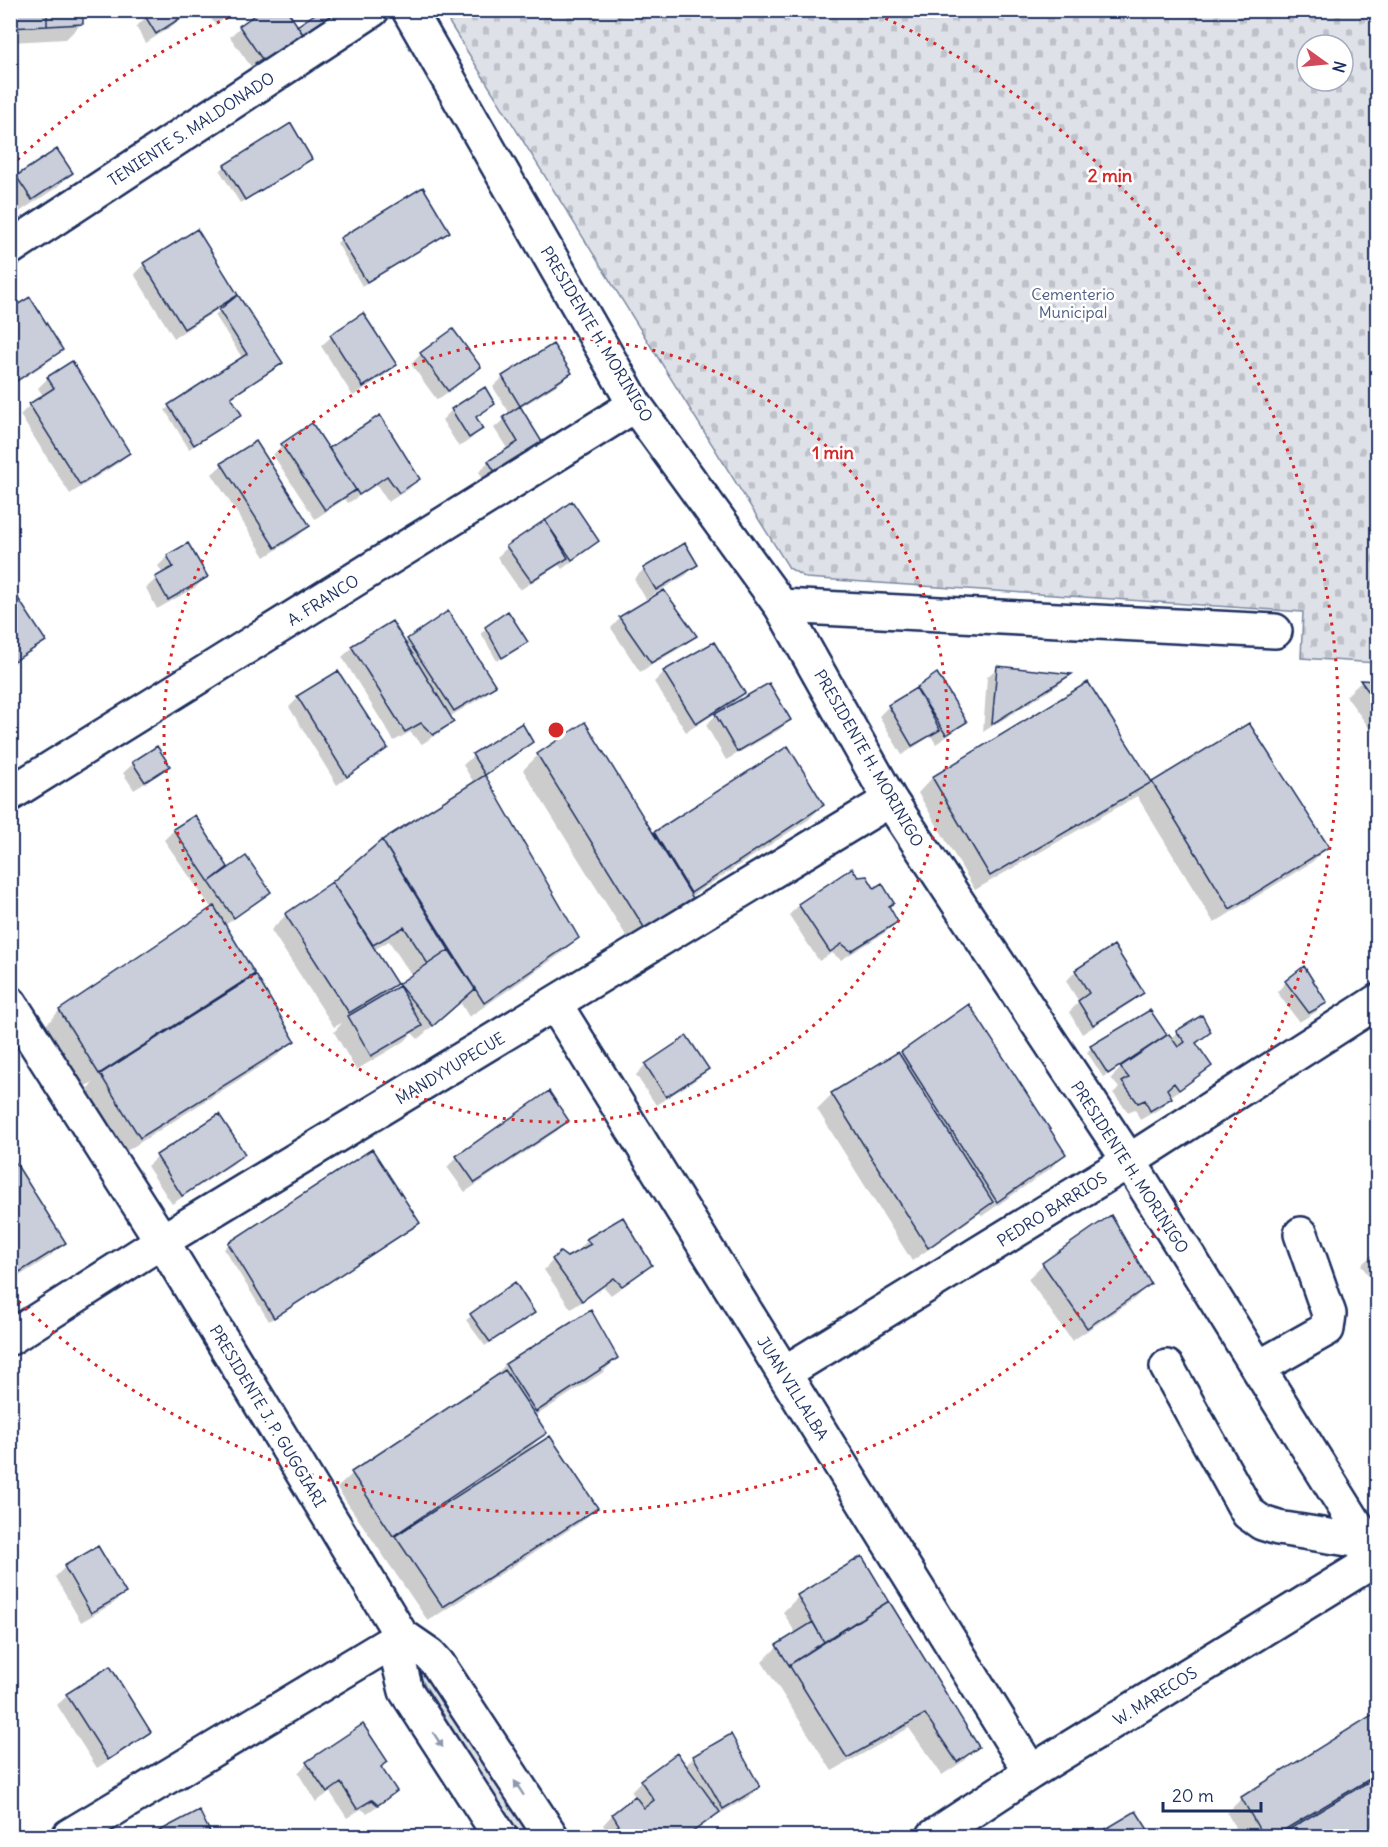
<svg xmlns="http://www.w3.org/2000/svg" width="1388" height="1847" viewBox="0 0 1388 1847" font-family="Delius,sans-serif">
<defs>
<pattern id="cemetery-stones" width="16" height="16" patternUnits="userSpaceOnUse" patternTransform="scale(1.5)"><rect width="16" height="16" fill="#dee1e7"/><path d="M2 7V4a2 2 0 0 1 4 0v3zM10 15v-3a2 2 0 0 1 4 0v3z" fill="#bec1c9"/></pattern>
</defs>
<rect width="100%" height="100%" fill="#fff"/>
<filter id="ink" filterUnits="userSpaceOnUse"><feTurbulence type="fractalNoise" baseFrequency=".0167" numOctaves="2"/><feDisplacementMap in="SourceGraphic" scale="12" xChannelSelector="R" yChannelSelector="G"/><feConvolveMatrix kernelMatrix="1 2 1 2 8 2 1 2 1" color-interpolation-filters="sRGB"/></filter>
<g filter="url(#ink)">
<!-- grass -->
<path fill="#dee1e7" stroke="#7c88a2" stroke-width="1.5" d="M417,1660L534,1836H520L414,1668Z"/>
<!-- cemetery -->
<path fill="url(#cemetery-stones)" stroke="#7c88a2" stroke-width="1.5" fill-rule="evenodd" d="M442,11H1377V663L1301,658L1303,612L806,578L789,568ZM1307,45H1343V81H1307Z"/>
<!-- shadow -->
<path fill="#0003" fill-rule="evenodd" d="M10,10L81,24L66,39L11,42L10,122Z
M156,10H193L187,16L146,43L136,27L146,17Z
M204,10H234L216,25Z
M240,27L303,48L246,74L252,68L230,37Z
M291,125L310,158L306,163L240,203L220,171L225,166Z
M56,151L71,173L56,188L16,214L10,206V183L16,177Z
M448,232L444,236L362,286L337,243L341,239Z
M144,264L237,295L282,363L229,398L240,415L236,419L189,449L165,410L243,359L215,315L221,309L220,308L174,338L134,274Z
M10,311L61,350L51,360L10,387Z
M363,315L395,365L385,375L353,396L321,346L331,337Z
M453,331L479,367L469,377L437,400L411,364L421,354Z
M570,373L560,383L520,408L540,442L530,452L484,480L479,472L488,462L508,450L494,428L510,414L493,387L503,377Z
M48,378L128,453L118,463L70,494L20,415L30,405L43,396L38,388Z
M493,404L475,419L481,429L471,439L459,447L442,420L452,410Z
M379,417L418,479L409,489L388,502L377,485L348,503L345,499L315,519L273,455L282,445L328,451Z
M222,465L308,526L298,536L265,557L212,474Z
M572,503L597,540L588,550L562,569L559,565L520,590L497,557L507,548Z
M684,545L696,565L686,575L646,599L634,579L644,569Z
M168,556L206,577L196,587L157,609L146,588L156,579L163,574L158,566Z
M508,613L526,642L497,661L481,633Z
M620,618L695,636L685,645L640,672L611,628Z
M392,623L404,644L408,640L494,686L484,696L449,717L452,722L442,731L422,744L410,732L394,741L342,657L352,648Z
M997,668L1069,675L1060,684L983,732L987,677Z
M664,672L743,692L730,706L789,720L779,730L726,760L706,725L716,715L715,714L686,732L654,682Z
M937,675L965,721L955,731L936,744L931,736L902,755L879,716L889,706Z
M1361,682H1378V740L1346,696Z
M1087,684L1152,784L1249,725L1327,847L1312,862L1214,923L1137,796L975,890L918,793L932,778Z
M298,698L386,748L376,757L337,785L289,707Z
M584,724L653,836L788,748L823,805L808,820L690,897L691,898L676,913L630,942L523,770L538,755Z
M521,725L531,741L521,751L484,777L577,938L562,953L469,1017L460,1002L418,1039L412,1033L405,1041L356,1070L334,1032L342,1023L334,1027L271,930L286,915L332,883L383,841L474,783L463,765L473,756ZM389,941L412,976L393,991L384,995L396,984L374,950Z
M157,748L168,765L158,775L134,790L123,773L133,764Z
M174,830L226,867L219,876L269,892L259,901L224,926L293,1040L278,1055L125,1152L86,1090L94,1082L83,1087L45,1026L59,1011L212,909L164,840Z
M857,879L887,907L896,922L886,932L841,960L832,953L819,961L789,915L799,905Z
M1076,971L1142,993L1132,1002L1082,1034L1069,1012L1079,1002L1066,981Z
M1286,982L1325,1002L1316,1012L1299,1022L1277,992Z
M1201,1018L1210,1032L1196,1045L1210,1066L1200,1075L1170,1097L1161,1108L1140,1120L1135,1109L1128,1112L1113,1093L1119,1088L1111,1078L1124,1065L1123,1064L1103,1077L1087,1052L1091,1048L1165,1035L1160,1040L1161,1041L1170,1039L1177,1032Z
M686,1038L707,1069L697,1079L656,1105L636,1075L645,1065Z
M902,1053L1064,1154L1050,1169L982,1216L980,1213L912,1261L817,1109L832,1094L897,1054L899,1056Z
M219,1116L243,1154L233,1164L172,1204L147,1166L157,1157Z
M567,1121L557,1131L465,1192L447,1167L457,1157Z
M10,1157L64,1242L49,1257L10,1282Z
M622,1219L650,1264L640,1274L611,1295L604,1287L571,1309L544,1270L553,1260L567,1259L580,1252L578,1250L587,1241Z
M414,1227L269,1321L224,1249L229,1244Z
M1378,1249V1289L1361,1265Z
M1043,1264L1149,1284L1134,1299L1072,1341L1028,1279Z
M515,1284L533,1313L485,1346L466,1320Z
M591,1312L617,1358L602,1373L534,1417L545,1433L527,1451L596,1508L581,1522L428,1621L337,1488L352,1474L491,1380L505,1365Z
M861,1558L977,1747L962,1762L942,1775L909,1728L832,1771L762,1662L777,1647L796,1634L783,1612L798,1597Z
M65,1567L124,1593L114,1603L81,1622L55,1577Z
M110,1668L149,1731L139,1741L97,1768L57,1705L67,1696Z
M1378,1713V1834L1374,1836H1240L1227,1813L1242,1798Z
M676,1755L685,1766L694,1757L758,1787L749,1797L712,1818L688,1836H607L609,1835L603,1825L612,1815L636,1798L631,1791L641,1781Z
M307,1763L380,1768L395,1791L385,1801L367,1813L361,1809L347,1818L330,1792L316,1802L298,1773Z
M198,1812L210,1836H153Z
M1135,1813L1150,1836H1097Z"/>
<!-- building -->
<path fill="#caceda" stroke="#1b2f5e" stroke-width="1.5" d="M10,10H47V26L10,28Z
M47,10H83V24L47,26Z
M153,10H193L156,34L145,16Z
M262,10H287L309,43L263,75L255,63L262,59L239,26Z
M321,10H347L309,43L297,26Z
M10,39L13,40L12,122H10Z
M291,123L312,159L245,200L224,165Z
M57,149L73,173L32,200L16,176Z
M423,187L450,232L367,282L340,238Z
M197,229L238,295L184,329L143,263Z
M238,295L283,363L231,397L242,415L194,445L168,405L247,354L219,310Z
M30,297L63,350L15,382L10,374V309Z
M363,313L397,365L363,387L330,335Z
M453,329L481,367L448,391L420,353Z
M553,344L572,373L520,406L502,376Z
M72,361L130,453L80,485L29,404L54,388L47,377Z
M485,387L495,404L476,417L483,429L469,438L451,409Z
M520,406L542,442L495,472L488,461L518,442L503,417Z
M380,415L420,479L399,493L387,476L359,495L329,448Z
M312,423L356,490L325,510L281,444Z
M256,441L310,526L275,548L221,463Z
M572,501L599,541L572,560L545,521Z
M545,520L568,558L531,581L506,546Z
M188,543L208,577L168,600L155,577L173,567L167,555Z
M685,543L698,565L656,590L643,568Z
M10,586L46,641L10,664Z
M664,590L697,636L651,663L619,617Z
M448,611L496,686L454,711L407,639Z
M508,611L528,642L502,658L485,627Z
M392,621L454,722L433,735L421,723L405,732L351,646Z
M714,642L745,693L696,724L663,671Z
M997,666L1072,674L992,724Z
M338,671L388,748L347,777L297,696Z
M937,673L967,722L946,735L916,688Z
M1360,680L1378,681V704Z
M1088,682L1152,782L990,876L932,777Z
M769,683L791,720L737,752L715,714Z
M916,688L940,730L912,746L888,705Z
M585,722L693,898L645,929L537,754Z
M522,723L533,742L485,775L472,754Z
M1249,723L1329,847L1230,909L1152,782Z
M157,746L170,766L145,782L132,762Z
M788,746L824,805L691,893L654,832Z
M485,775L579,938L484,1003L382,840Z
M195,815L228,867L209,882L173,829Z
M382,840L449,950L428,964L404,927L373,945L332,882Z
M246,856L271,892L234,918L209,882Z
M852,868L858,877L867,876L874,888L882,883L894,903L889,906L898,922L851,951L842,944L830,952L798,904Z
M332,882L397,984L349,1013L285,914Z
M214,906L255,974L99,1074L59,1010Z
M1114,945L1144,993L1093,1025L1078,1001L1089,993L1075,970Z
M449,950L475,989L433,1026L398,984Z
M1304,966L1327,1003L1309,1013L1285,981Z
M256,975L295,1041L140,1138L100,1074Z
M399,986L422,1026L371,1056L348,1016Z
M969,1004L1066,1154L997,1202L901,1052Z
M1150,1010L1167,1035L1108,1074L1090,1046Z
M1202,1015L1211,1032L1196,1043L1212,1066L1179,1090L1174,1083L1167,1089L1172,1098L1150,1111L1145,1100L1138,1103L1122,1082L1129,1078L1120,1067L1169,1034L1178,1047L1185,1042L1176,1031Z
M687,1036L709,1069L666,1097L645,1064Z
M898,1052L993,1202L928,1248L831,1093Z
M549,1091L569,1121L475,1183L456,1156Z
M219,1114L245,1154L182,1196L156,1155Z
M372,1149L420,1223L274,1318L228,1243Z
M10,1154L66,1243L10,1278Z
M1111,1215L1151,1284L1087,1328L1042,1263Z
M623,1217L652,1265L622,1286L614,1278L582,1301L552,1259L560,1252L567,1257L591,1244L586,1239Z
M515,1282L535,1313L490,1342L470,1314Z
M591,1310L618,1358L536,1412L505,1364Z
M505,1370L547,1433L393,1536L351,1472Z
M550,1436L598,1508L443,1607L395,1536Z
M98,1546L126,1593L91,1613L64,1566Z
M862,1556L889,1601L824,1642L797,1595Z
M889,1601L979,1747L957,1762L925,1714L847,1758L789,1665Z
M813,1622L824,1642L789,1665L776,1645Z
M110,1666L151,1732L108,1760L66,1694Z
M1378,1711V1774L1274,1836H1263L1241,1797Z
M363,1724L388,1762L381,1767L397,1791L378,1805L372,1800L357,1809L341,1783L327,1793L306,1762Z
M731,1734L760,1787L723,1809L693,1756Z
M677,1753L720,1812L687,1836H606L619,1825L612,1814L635,1796L644,1808L654,1800L640,1780Z
M1378,1776V1830L1367,1836H1278Z
M199,1810L212,1836H150Z
M1136,1811L1152,1836H1094Z"/>
<g fill="none" stroke-linecap="round" stroke-linejoin="round">
<!-- minor casing -->
<g stroke="#1b2f5e" stroke-width="38">
<path id="minor" d="M409,10L635,405L781,606L890,800L1129,1161L1378,1560
M10,248L372,10
M781,606L1275,631
M10,794L635,405
M10,1003L162,1241L401,1635L399,1663L406,1691L500,1836
M555,1004L1031,1772
M10,1338L162,1241L890,800
M1167,1367L1248,1513L1262,1523L1278,1528L1367,1542
M1258,1368L1327,1329L1329,1314L1301,1234
M784,1373L1129,1161L1378,1001
M401,1635L430,1655L438,1664L551,1836
M69,1836L385,1646L401,1635
M934,1836L1031,1772L1378,1558"/>
</g>
<!-- minor -->
<use href="#minor" stroke="#fff" stroke-width="33"/>
</g>
<!-- one-way arrows -->
<defs><path id="oneway-solid" d="M-6-.8H1V-3.2L6.5 0L1 3.2V.8H-6Z" transform="scale(1.5)"/></defs>
<g fill="#8d97ae">
<use href="#oneway-solid" transform="translate(438 1740) rotate(57)"/>
<use href="#oneway-solid" transform="translate(519 1788) rotate(-123)"/>
</g>
</g>
<!-- distance rings -->
<g fill="none" stroke="#d62828" stroke-width="3" stroke-dasharray="3 6">
<circle cx="556" cy="730" r="392"/>
<path d="M11 166A784 784 0 0 1 243 11M869 11A784 784 0 1 1 11 1294"/>
</g>
<g text-anchor="middle" stroke-width="5" stroke-linejoin="round" paint-order="stroke">
<!-- street labels -->
<g font-size="16" fill="#1b2f5e" stroke="#fff">
<text transform="translate(191 129) rotate(-33)" y="6">TENIENTE S. MALDONADO</text>
<text transform="translate(597 334) rotate(59)" y="6">PRESIDENTE H. MORINIGO</text>
<text transform="translate(323 600) rotate(-32)" y="6">A. FRANCO</text>
<text transform="translate(869 758) rotate(60)" y="6">PRESIDENTE H. MORINIGO</text>
<text transform="translate(450 1068) rotate(-31)" y="6">MANDYYUPECUE</text>
<text transform="translate(1130 1167) rotate(57)" y="6">PRESIDENTE H. MORINIGO</text>
<text transform="translate(1052 1209) rotate(-32)" y="6">PEDRO BARRIOS</text>
<text transform="translate(793 1388) rotate(58)" y="6">JUAN VILLALBA</text>
<text transform="translate(268 1416) rotate(59)" y="6">PRESIDENTE J. P. GUGGIARI</text>
<text transform="translate(1155 1696) rotate(-32)" y="6">W. MARECOS</text>
</g>
<!-- park labels -->
<g font-size="16" fill="#4c5c80" stroke="#fff">
<text x="1073" y="300">Cementerio<tspan x="1073" dy="18">Municipal</tspan></text>
</g>
</g>
<circle cx="556" cy="730" r="9" fill="#d62828" stroke="#fff" stroke-width="3"/>
<g font-size="18" text-anchor="middle" font-weight="bold" fill="#d62828" stroke="#fff" stroke-width="5" stroke-linejoin="round" paint-order="stroke">
<text x="1110" y="182">2 min</text>
<text x="833" y="459">1 min</text>
</g>
<!-- margin -->
<rect width="1388" height="1847" fill="none" stroke="#fff" stroke-width="36"/>
<rect x="18" y="18" width="1352" height="1811" fill="none" stroke="#1b2f5e" stroke-width="2" filter="url(#ink)"/>
<!-- north arrow -->
<g transform="translate(1325 63) rotate(105)"><circle r="28" fill="#ffffff" stroke="#a4acbf" stroke-width="1.5"/>
<path d="M0-4.5L10 22L0 15L-10 22Z" fill="#d1495b"/>
<text y="-9" font-size="16" font-weight="bold" text-anchor="middle" fill="#1b2f5e">N</text>
</g>
<!-- scale -->
<path d="M1163 1802v9h98v-9" fill="none" stroke="#1b2f5e" stroke-width="3"/>
<text x="1172" y="1802" font-size="18" fill="#1b2f5e" stroke="#ffffff" stroke-width="4.5" paint-order="stroke">20 m</text>
</svg>
